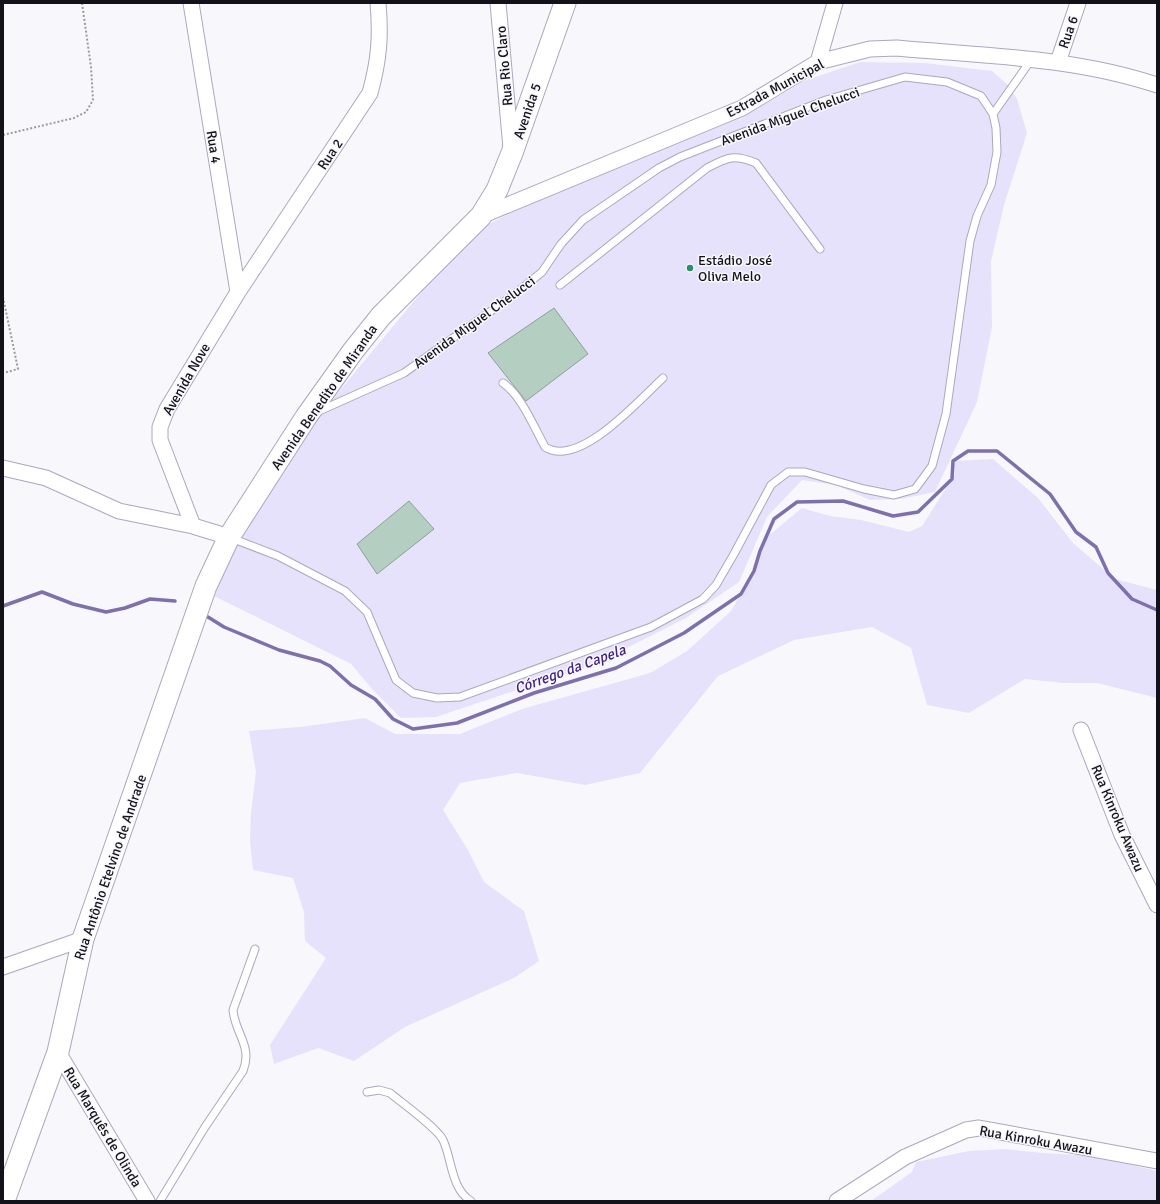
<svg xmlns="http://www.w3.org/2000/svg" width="1160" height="1204" viewBox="0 0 1160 1204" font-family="Signika,sans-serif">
<rect width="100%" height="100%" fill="#f8f7fc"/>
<!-- green -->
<path fill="#e7e2fb" d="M860,62L925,63L992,71L1008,85L1017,99L1027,133L1004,205L991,261L992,327L977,402L935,492L901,499L870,500L836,485L802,480L767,517L739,582L686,618L595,664L436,717L401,718L373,690L351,664L214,596L230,541L307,430L444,265L487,225L532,202L767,103L806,80Z
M993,459L1038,498L1073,543L1115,579L1157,590V698L1097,683H1064L1025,679L969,713L927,705L911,648L872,627L794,640L718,676L640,773L585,785L517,773L460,783L443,810L468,850L484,882L524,911L539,961L514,978L405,1027L354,1061L318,1048L274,1064L270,1045L326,958L305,941L304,912L293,878L253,870L250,841L251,813L256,772L249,731L300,727L365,718L395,734H460L522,709L650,673L687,651L731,611L754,571L767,537L802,508L830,516L861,520L909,532L922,526L955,474L953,461Z
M1005,1149L1043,1153L1095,1156L1157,1171V1201H871L912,1172L916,1162L969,1151Z"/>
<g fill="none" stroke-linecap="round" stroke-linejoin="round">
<!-- stream -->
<path stroke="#7e70ab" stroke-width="3.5" d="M3,606L42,592L73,604L106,612L125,608L150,599L175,601
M208,617L224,627L279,650L320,661L330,666L351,685L375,699L393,719L413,729L457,723L534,693L616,668L684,633L741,594L754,571L760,551L774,519L797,502L843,501L893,516L918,512L952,479L953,461L968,451H997L1050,494L1076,532L1096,547L1108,573L1132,599L1157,610"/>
</g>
<!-- building -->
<path fill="#b4cfc2" stroke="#88a296" d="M554,308L588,354L526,401L488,353Z
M409,501L434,529L377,574L357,544Z"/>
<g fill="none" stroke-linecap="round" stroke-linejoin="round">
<!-- lane casing -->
<g stroke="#aba7bf" stroke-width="9">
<path id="lane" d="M993,114L1031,60
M560,285L707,168C728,157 734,154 756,163L820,249
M503,383C521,395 534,427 545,447C579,469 640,399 663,378
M231,538L278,556L345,591L367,612L396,680L413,693L437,698L460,697L651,627L703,599L716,585L734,554L771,485L788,472H805L864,489L894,495L915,489L932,466L946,414L970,241L977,216L991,185L997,152L996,128L993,114L981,96L947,82L905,77L826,100L680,157L659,168L583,220L561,244L542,272L515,294L404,373L317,412
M367,1092L379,1090L390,1093C402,1103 437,1128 443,1140C452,1159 451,1189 471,1201
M160,1201L205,1127L243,1071C253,1046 235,1034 233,1010L255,949"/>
</g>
<!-- street casing -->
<g stroke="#aba7bf" stroke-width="17">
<path id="street" d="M191,3L238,292
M498,3L511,148
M818,62L835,3
M1058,62L1078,3
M481,216L742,108L818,62L870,49L897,48C984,56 1073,57 1157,85
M3,468L46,478L119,511L193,526
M229,537L193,526L160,440V427L167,409L238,292L370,93C379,60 381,37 378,3
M1081,730L1122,835L1157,905
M3,967L83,939
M58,1052L147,1201
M837,1201L905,1157L966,1130L979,1128L1157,1161"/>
</g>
<!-- secondary casing -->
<g stroke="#aba7bf" stroke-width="23">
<path id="secondary" d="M4,1201L58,1052L83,939L206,586L229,537L306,417L353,351L381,316L481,216L497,190L512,153L565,3"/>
</g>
<!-- path -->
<path stroke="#9c9ba1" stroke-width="2" stroke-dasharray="2 2" stroke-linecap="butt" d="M3,135L74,118L86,112L93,100L91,67L82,3
M3,297L18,369L3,373"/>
<!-- lane -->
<use href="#lane" stroke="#fff" stroke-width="7"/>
<!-- street -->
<use href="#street" stroke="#fff" stroke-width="15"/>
<!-- secondary -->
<use href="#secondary" stroke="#fff" stroke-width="21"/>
</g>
<!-- markers -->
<circle fill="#2b8f6a" stroke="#f8f7fc" stroke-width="1.5" cx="690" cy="268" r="4"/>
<g text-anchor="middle" stroke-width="3" stroke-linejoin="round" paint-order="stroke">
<!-- street labels -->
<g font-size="14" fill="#13121a" stroke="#f8f7fc">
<text transform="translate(1068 32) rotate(-71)" y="5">Rua 6</text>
<text transform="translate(504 66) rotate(-95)" y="5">Rua Rio Claro</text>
<text transform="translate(775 88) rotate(-28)" y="5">Estrada Municipal</text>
<text transform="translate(527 111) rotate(-71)" y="5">Avenida 5</text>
<text transform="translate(790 116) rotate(-20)" y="5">Avenida Miguel Chelucci</text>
<text transform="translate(214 147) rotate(81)" y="5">Rua 4</text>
<text transform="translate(330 154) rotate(-56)" y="5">Rua 2</text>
<text transform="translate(474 322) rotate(-36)" y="5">Avenida Miguel Chelucci</text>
<text transform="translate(186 379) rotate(-60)" y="5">Avenida Nove</text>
<text transform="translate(324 397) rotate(-55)" y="5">Avenida Benedito de Miranda</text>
<text transform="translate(1118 818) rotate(67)" y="5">Rua Kinroku Awazu</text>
<text transform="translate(110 867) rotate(-71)" y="5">Rua Antônio Etelvino de Andrade</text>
<text transform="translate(103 1127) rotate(59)" y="5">Rua Marquês de Olinda</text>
<text transform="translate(1036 1140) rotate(10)" y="5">Rua Kinroku Awazu</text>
</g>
<!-- poi labels -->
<g font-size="14" fill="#13121a" stroke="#f8f7fc" text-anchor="start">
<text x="698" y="265">Estádio José<tspan x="698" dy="16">Oliva Melo</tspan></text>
</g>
<!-- water labels -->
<g font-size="15" font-style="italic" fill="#43227e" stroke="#f8f7fc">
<text transform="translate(570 669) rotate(-20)" y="5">Córrego da Capela</text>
</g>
</g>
<!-- border -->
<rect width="1160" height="1204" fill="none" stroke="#13121a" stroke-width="8"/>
</svg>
